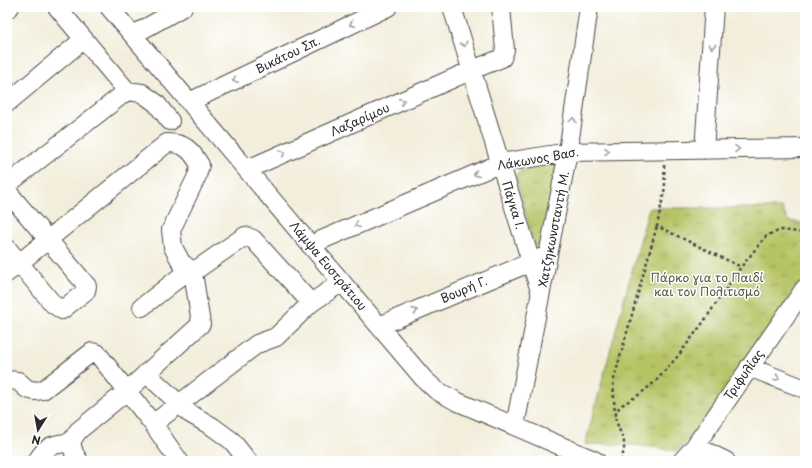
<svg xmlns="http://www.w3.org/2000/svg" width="812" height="468" viewBox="0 0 812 468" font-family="'Playpen Sans',sans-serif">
<defs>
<pattern id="park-tufts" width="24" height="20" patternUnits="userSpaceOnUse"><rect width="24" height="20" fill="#b7c466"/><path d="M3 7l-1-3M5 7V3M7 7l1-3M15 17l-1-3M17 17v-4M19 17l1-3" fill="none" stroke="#959f54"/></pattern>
</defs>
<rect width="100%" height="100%" fill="#fff"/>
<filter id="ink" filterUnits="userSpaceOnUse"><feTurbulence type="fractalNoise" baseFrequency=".025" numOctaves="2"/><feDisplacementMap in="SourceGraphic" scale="8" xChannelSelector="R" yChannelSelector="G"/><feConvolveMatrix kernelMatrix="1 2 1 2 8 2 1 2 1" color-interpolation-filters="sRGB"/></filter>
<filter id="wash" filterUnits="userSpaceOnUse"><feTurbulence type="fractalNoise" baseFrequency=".012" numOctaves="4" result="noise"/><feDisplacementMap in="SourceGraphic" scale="16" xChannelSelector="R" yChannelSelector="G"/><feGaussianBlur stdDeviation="0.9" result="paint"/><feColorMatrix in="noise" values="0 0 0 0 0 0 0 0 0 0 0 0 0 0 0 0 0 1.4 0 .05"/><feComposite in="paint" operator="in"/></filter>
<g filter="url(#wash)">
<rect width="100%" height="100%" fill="#f3eedc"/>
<!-- park -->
<path fill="url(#park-tufts)" stroke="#717848" d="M553,163H556L557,168L542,250H539L534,245L516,177L517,173L521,171Z
M649,208H782L788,221L805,223V279L698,429L678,451L636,445L585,444Z"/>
</g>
<g filter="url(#ink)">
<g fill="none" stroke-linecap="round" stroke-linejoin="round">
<!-- minor casing -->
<g stroke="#494846" stroke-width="20">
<path id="minor" d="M57,7L127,91
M109,7C214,130 318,254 423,378L436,390L456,401L596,461
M452,7L540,291
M7,9L10,7
M133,35L183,7
M189,102L388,7
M7,103L84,39
M704,150L714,7
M248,169L472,70L502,58L505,50L501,7
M7,185L127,91L142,93L156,103L170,121
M7,191L87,286L86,291L62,310L53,304L7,248
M310,245L501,163L568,152L805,148
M7,273L167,143C185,143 191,150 200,165L197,176L171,230L173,247L181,262L193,272L245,236L253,239L311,303
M142,307L190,269
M379,326L543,257
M749,367L805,389
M146,373L189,413L213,427L232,441L248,461
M7,380L18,381L27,389L35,391L43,390L92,352L97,353L153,424L179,461
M153,424L257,344L276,337L311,303L342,282
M515,426L568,152L589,7
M71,442L74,453L79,461
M695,446L726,461
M37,461C47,444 53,445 71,442L78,431L127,391L201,324L193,272
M682,461L695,446L805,288"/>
</g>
<!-- path -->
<path stroke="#494846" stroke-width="2.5" stroke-dasharray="3 3" stroke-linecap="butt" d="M664,165L665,187L657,226L741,267
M615,416L613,382L657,226
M621,461L624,450V442L615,418L617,410L622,405L640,394L656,381L678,356L702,324L741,267L767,235L782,230L805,233"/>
<!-- minor -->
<use href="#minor" stroke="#fff" stroke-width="18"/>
</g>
<!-- one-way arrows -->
<defs><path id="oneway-chevron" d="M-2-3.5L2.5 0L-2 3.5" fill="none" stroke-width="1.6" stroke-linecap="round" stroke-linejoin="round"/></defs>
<g stroke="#a0a0a0">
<use href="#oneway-chevron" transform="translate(352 24) rotate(154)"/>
<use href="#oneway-chevron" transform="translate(464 44) rotate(73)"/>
<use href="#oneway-chevron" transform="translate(712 46) rotate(94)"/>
<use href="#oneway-chevron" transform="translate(235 80) rotate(154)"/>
<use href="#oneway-chevron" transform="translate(402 101) rotate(-24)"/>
<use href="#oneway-chevron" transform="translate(573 120) rotate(-82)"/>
<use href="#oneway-chevron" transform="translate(737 149) rotate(-1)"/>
<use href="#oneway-chevron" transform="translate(607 151) rotate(-1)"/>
<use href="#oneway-chevron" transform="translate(283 153) rotate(-24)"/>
<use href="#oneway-chevron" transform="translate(476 174) rotate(157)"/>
<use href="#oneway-chevron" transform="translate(357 225) rotate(157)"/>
<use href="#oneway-chevron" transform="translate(415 311) rotate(-23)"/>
<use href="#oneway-chevron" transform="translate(777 378) rotate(21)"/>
</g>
</g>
<g text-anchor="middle" stroke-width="3" stroke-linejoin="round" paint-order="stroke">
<!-- street labels -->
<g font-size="12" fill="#2b2b2b" stroke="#fff">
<text transform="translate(288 55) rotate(-26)" y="4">Βικάτου Σπ.</text>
<text transform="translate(360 120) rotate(-24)" y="4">Λαζαρίμου</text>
<text transform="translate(538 159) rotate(-10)" y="4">Λάκωνος Βασ.</text>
<text transform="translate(513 205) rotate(73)" y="4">Πάγκα Ι.</text>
<text transform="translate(554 229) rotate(-79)" y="4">Χατζηκωνσταντή Μ.</text>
<text transform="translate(328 266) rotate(50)" y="4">Λάμψα Ευστράτιου</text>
<text transform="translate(464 290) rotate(-23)" y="4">Βουρή Γ.</text>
<text transform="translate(744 375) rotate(-55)" y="4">Τριφυλίας</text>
</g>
<!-- park labels -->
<g font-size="12" fill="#55593d" stroke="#fff">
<text x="707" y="282">Πάρκο για το Παιδί<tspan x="707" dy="14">και τον Πολιτισμό</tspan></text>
</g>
</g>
<!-- margin -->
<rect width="812" height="468" fill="none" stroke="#fff" stroke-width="24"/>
<!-- north arrow -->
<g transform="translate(38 430) rotate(191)" stroke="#ffffff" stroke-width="3" paint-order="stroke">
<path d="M0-3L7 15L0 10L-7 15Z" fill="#2b2b2b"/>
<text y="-6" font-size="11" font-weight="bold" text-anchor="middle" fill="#2b2b2b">N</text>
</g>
</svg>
